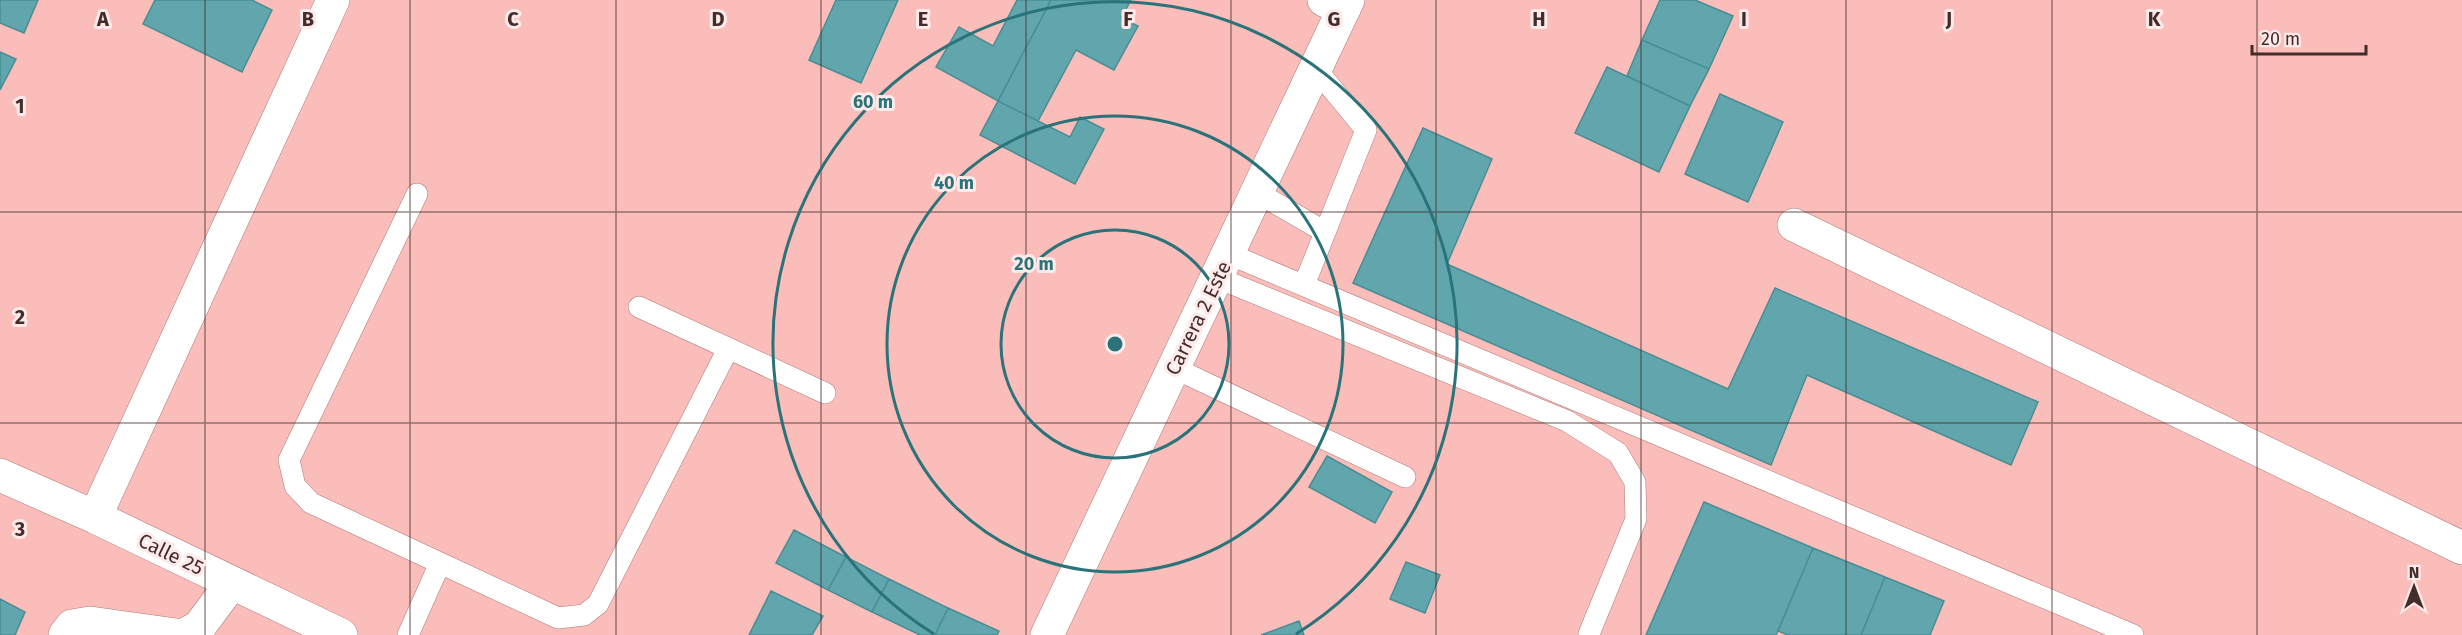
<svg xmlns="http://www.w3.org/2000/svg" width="2462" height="635" viewBox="0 0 2462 635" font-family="'Fira Sans',sans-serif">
<rect width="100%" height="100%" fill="#fabdb9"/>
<!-- building -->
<path fill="#61a6ad" stroke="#498d94" stroke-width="1.5" d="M0,0H38L24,33L0,23Z
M155,0H252L272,10L242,72L143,24Z
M836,0H898L861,83L809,60Z
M1017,0H1051L998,101L936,67L959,27L993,46Z
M1051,0H1131L1121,18L1138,26L1114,70L1076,50L1038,121L998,101Z
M1660,0H1695L1733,16L1709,69L1642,40Z
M1642,40L1709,69L1690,106L1627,76Z
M0,52L16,59L0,90Z
M1607,67L1690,106L1659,172L1575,133Z
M1720,94L1783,122L1748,202L1685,174Z
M998,101L1070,137L1080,117L1104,129L1075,184L980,135Z
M1423,128L1492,159L1447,264L1728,389L1775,288L2038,402L2011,465L1807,375L1771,465L1353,283Z
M1327,456L1392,492L1375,523L1309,487Z
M1704,502L1813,548L1776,635H1646Z
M794,530L846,557L828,590L776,563Z
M1813,548L1885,577L1861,635H1788L1778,631Z
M846,557L889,579L872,612L828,590Z
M1406,562L1440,575L1425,613L1390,599Z
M1885,577L1944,601L1930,635H1861Z
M889,579L948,608L935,635H920L872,612Z
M771,591L823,616L812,635H749Z
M0,599L25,612L15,635H0Z
M948,608L999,631L997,635H935Z
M1299,621L1304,635H1261Z"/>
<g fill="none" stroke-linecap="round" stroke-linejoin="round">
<!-- service casing -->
<g stroke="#b17976" stroke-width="22">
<path id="service" d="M1258,193L1325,232
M1229,254L2133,635
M1218,278L1567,421L1618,453L1635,482L1636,519L1589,634
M1304,285L1366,130L1316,69
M639,307L825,393
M1174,368L1405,477
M440,563L558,618L584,615L598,604L728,349
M408,635L440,563L311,503L295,486L289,460L417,194"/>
</g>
<!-- minor casing -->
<g stroke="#b17976" stroke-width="34">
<path id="minor" d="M1324,0L1344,9
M1794,225L2462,548
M0,475L95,517L341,635
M95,517L333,0
M65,635L72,626L90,623L176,635
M184,635L199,627L231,584"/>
</g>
<!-- tertiary casing -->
<g stroke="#b17976" stroke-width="34">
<path id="tertiary" d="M1047,635L1348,0"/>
</g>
<!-- service -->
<use href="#service" stroke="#fff" stroke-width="21"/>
<!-- minor -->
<use href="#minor" stroke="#fff" stroke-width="33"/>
<!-- tertiary -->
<use href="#tertiary" stroke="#fff" stroke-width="33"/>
</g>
<!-- grid -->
<path fill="none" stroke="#432c2a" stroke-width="1.5" stroke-opacity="0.55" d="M205,0V635M410,0V635M616,0V635M821,0V635M1026,0V635M1231,0V635M1436,0V635M1641,0V635M1846,0V635M2052,0V635M2257,0V635M0,212H2462M0,423H2462"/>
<!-- distance rings -->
<g fill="none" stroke="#2a737a" stroke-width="3">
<circle cx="1115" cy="344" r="114"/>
<circle cx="1115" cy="344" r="228"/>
<path d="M934 634A342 342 0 1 1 1296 634"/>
</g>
<g text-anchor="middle" stroke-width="6" stroke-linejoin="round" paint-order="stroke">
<!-- street labels -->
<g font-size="20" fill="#432c2a" stroke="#fdeae9">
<text transform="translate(1198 318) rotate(-64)" y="7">Carrera 2 Este</text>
<text transform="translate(171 554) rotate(26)" y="7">Calle 25</text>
</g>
</g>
<g font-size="20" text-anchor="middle" font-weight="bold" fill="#432c2a" stroke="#fdeae9" stroke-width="6" stroke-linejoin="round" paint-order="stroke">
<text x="103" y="26">A</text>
<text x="308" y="26">B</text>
<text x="513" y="26">C</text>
<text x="718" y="26">D</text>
<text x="923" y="26">E</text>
<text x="1128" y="26">F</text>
<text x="1334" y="26">G</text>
<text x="1539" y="26">H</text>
<text x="1744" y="26">I</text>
<text x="1949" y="26">J</text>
<text x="2154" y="26">K</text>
<text x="20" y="113">1</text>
<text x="20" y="324">2</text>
<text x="20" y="536">3</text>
</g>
<circle cx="1115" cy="344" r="9" fill="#2a737a" stroke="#fdeae9" stroke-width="3"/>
<g font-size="18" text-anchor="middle" font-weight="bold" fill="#2a737a" stroke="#fdeae9" stroke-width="6" stroke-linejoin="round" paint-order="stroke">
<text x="873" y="108">60 m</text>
<text x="954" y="189">40 m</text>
<text x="1034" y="270">20 m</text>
</g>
<!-- north arrow -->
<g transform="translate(2414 587)" stroke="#fdeae9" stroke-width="4.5" paint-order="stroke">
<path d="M0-4.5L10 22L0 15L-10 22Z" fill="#432c2a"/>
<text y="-9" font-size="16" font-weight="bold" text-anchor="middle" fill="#432c2a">N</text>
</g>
<!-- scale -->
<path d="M2252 45v9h114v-9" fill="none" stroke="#432c2a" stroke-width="3"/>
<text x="2261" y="45" font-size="18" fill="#432c2a" stroke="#fdeae9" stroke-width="4.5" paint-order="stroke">20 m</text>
</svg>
